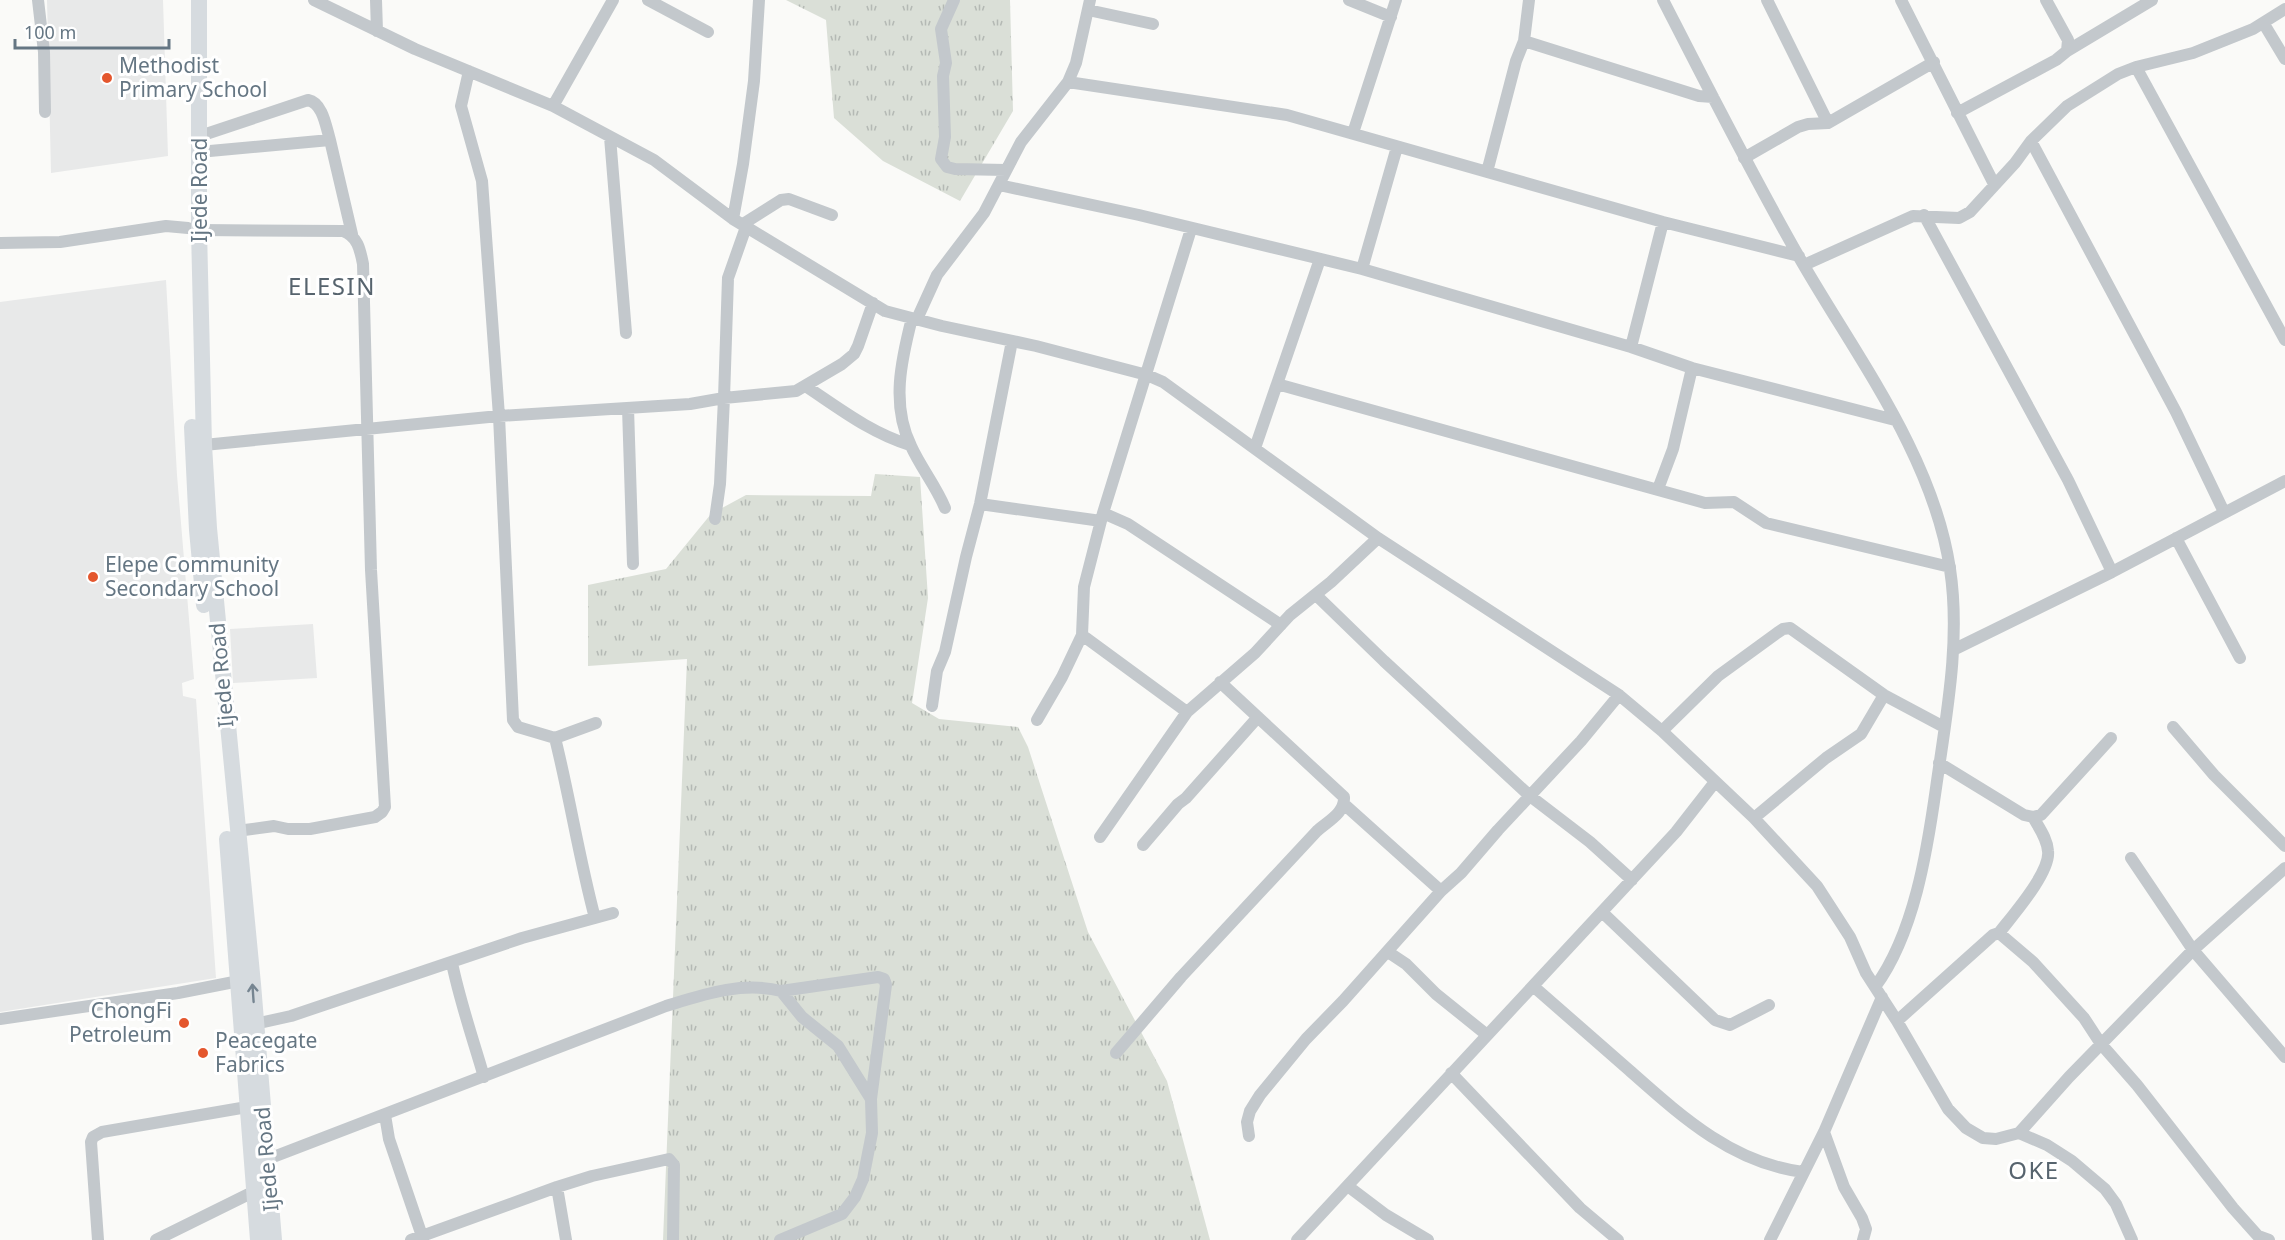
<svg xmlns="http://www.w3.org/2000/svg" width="2285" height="1240" viewBox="0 0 2285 1240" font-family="'Noto Sans',sans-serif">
<defs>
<pattern id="grass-tufts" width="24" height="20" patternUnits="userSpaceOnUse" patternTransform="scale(1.5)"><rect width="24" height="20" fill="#dadfd7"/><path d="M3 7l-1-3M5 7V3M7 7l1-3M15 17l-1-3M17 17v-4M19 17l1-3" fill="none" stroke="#b4b9b4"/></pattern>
</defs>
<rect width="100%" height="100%" fill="#fafaf8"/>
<!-- built -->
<path fill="#e8e9e9" d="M47,0H163L168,156L51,173Z
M166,280L177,475L194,679L182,683L183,696L196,699L216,978L0,1012V302Z
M313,624L317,678L233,683L230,629Z"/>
<!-- grass -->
<path fill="url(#grass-tufts)" d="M786,0H1010L1013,111L960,201L883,161L834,118L826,20Z
M875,474L920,477L928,598L912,703L939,719L1018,727L1028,747L1088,932L1167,1081L1210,1240H663L687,659L588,666V585L666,569L711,514L746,495L871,496Z"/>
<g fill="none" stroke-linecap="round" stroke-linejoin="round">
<!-- minor -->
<path stroke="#c3c8cc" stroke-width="12" d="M38,0L44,52L45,112
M314,0L415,49L553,106L654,160L733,219L885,311L942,326L1036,346L1147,375L1163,382L1378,538L1619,695L1662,731L1754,818L1817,886L1850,937L1866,973L1897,1021L1948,1109L1966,1128L1983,1138L1996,1139L2019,1133L2069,1077L2193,950L2285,868
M376,0L377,31
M648,0L708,32
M954,0L941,29L946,63L943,76L945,137L941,159L947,167L955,169L1006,170
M1349,0L1391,17
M1663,0C1707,86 1751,173 1799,257C1855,355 1933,455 1950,569C1961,641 1946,717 1936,788C1927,852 1914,934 1875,987
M1767,0L1828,123
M1901,0L1994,184
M1088,10L1153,24
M2264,24L2285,59
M1524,41L1699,96L1713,97
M2067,51L2152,0
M2136,67L2285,340
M469,71L461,106L482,181L499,416L513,720L518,727L555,738L596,723
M1068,82L1287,115L1663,222L1799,256
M553,106L613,0
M1957,113L2056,60L2067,51L2068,40L2046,0
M1353,133L1396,0
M200,136L308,100C323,103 326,127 330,140
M610,137L626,333
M2031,141L2176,412L2224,512
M199,152L330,140L352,234
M1744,158L1798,127L1808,124L1828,123L1934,62
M1487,172L1516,61L1524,41L1529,0
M999,185L1139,215L1362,269L1631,347L1692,368L1895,420
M1924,215L2068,480L2112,572
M733,219L743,164L754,81L759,0
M743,224L781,200L789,199L832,215
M199,230L343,231C358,237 360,249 363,264L371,570L385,807L382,812L375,817L310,829H288L274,826L237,831
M0,243L60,242L166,226L188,228
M1804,265L1913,216L1959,218L1970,212L2015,163L2031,141L2067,106L2118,74L2136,67L2193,53L2253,29L2285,9
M1362,269L1397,147
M912,318C901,361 891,405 911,446C921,468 936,486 945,508
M917,319L937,275L984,213L1021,142L1068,82L1076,63L1090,0
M1631,347L1663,222
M1277,384L1705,503L1734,502L1766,523L1950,567
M807,387C840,409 871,433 910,445
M628,408L633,564
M204,445L499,416L690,404L724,398L728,278L746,227
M1255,448L1320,259
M1658,489L1673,449L1692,368
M980,504L1101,521
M1103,513L1128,524L1281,625
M715,519L720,484L724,398L796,391L842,364L854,354L858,346L873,303
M2176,538L2240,658
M1316,595L1384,661L1530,796L1590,842L1632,880
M1082,635L1187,712
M1953,650L2112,572L2285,481
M932,706L937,671L945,652L966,557L980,504L1012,341
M1037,720L1062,677L1082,635L1084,587L1103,513L1191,229
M2173,727L2214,775L2285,846
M1662,731L1718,676L1777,633L1783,629L1790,628L1884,695L1944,727
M555,738C570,798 579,858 595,918
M1939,763L2024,815L2033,817L2041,815L2111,738
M1345,805L1441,891
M1754,818L1826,758L1861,734L1884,695
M1100,837L1187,712L1255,653L1290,615L1331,582L1378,538
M1143,845L1178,804L1186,798L1258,717
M2131,858L2193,950L2285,1057
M1602,912L1715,1020L1730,1025L1769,1005
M1999,933C2012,916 2051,872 2048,851C2047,838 2039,828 2033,817
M1388,952L1406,964L1436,994L1487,1035
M452,963C460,1002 473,1039 484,1077
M1533,986C1565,1014 1597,1042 1629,1070C1681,1116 1732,1163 1803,1172
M781,991L802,1017L838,1046L871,1099
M0,1019L178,993L239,981
M1897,1021L1993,935L1999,933L2033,962L2084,1018L2101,1044L2137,1085L2233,1208L2258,1236L2269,1240
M255,1024L291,1016L522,938L613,913
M1116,1053L1181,977L1317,831C1328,821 1345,813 1344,797L1220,682
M1451,1073L1580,1208L1618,1240
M385,1115L389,1139L422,1236
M1824,1132L1844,1187L1862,1218L1866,1229L1863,1240
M2019,1133L2047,1145L2072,1161L2105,1189L2116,1204L2132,1240
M1249,1136L1247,1122L1250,1111L1260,1095L1306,1039L1343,1001L1441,891L1461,873L1498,830L1581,741L1619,695
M268,1159L666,1006C702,995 742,981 781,991L878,977L884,979L886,985L871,1099L872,1133L863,1179L855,1197L842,1214L780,1240
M557,1187L566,1240
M1349,1187L1386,1215L1428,1240
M98,1240L91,1142L93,1137L102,1132L247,1107
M156,1240L253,1192
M411,1240L557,1187L592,1176L669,1159L674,1165L673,1240
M1297,1240L1676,832L1715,782
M1770,1240L1824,1132L1882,997"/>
<!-- secondary -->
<path stroke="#d6dbdf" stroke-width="16" d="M199,0V230L204,445L209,528L253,984L274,1240
M192,427L197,530L204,605
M227,839L258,1240"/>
</g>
<!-- one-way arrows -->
<defs><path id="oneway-shaft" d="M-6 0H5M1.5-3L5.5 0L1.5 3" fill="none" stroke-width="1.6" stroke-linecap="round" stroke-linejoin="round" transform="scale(1.5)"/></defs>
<use stroke="#768591" href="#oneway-shaft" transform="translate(253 993) rotate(-94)"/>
<!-- markers -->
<g fill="#e4572e" stroke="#fff" stroke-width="2">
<circle cx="107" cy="78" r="6"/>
<circle cx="93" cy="577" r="6"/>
<circle cx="184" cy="1023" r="6"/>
<circle cx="203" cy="1053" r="6"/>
</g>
<g text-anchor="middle" stroke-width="6" stroke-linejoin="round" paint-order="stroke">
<!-- poi labels -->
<g font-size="21" fill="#657683" stroke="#fff" text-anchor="start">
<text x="119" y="73">Methodist<tspan x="119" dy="24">Primary School</tspan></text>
<text x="105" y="572">Elepe Community<tspan x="105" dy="24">Secondary School</tspan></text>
<text x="172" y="1018" text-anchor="end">ChongFi<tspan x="172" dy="24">Petroleum</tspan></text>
<text x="215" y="1048">Peacegate<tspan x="215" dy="24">Fabrics</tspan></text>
</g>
<!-- street labels -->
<g font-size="21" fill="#657683" stroke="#fff">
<text transform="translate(200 190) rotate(-90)" y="7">Ijede Road</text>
<text transform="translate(222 675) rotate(-95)" y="7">Ijede Road</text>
<text transform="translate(267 1159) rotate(-95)" y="7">Ijede Road</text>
</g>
<!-- quarter labels -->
<g font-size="24" letter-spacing="1.5" fill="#57646e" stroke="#fff">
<text x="332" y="295">ELESIN</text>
<text x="2034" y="1179">OKE</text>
</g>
</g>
<!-- scale -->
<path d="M15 39v9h154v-9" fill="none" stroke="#657683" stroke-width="3"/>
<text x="24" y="39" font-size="18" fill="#657683" stroke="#ffffff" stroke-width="4.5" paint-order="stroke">100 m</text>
</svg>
